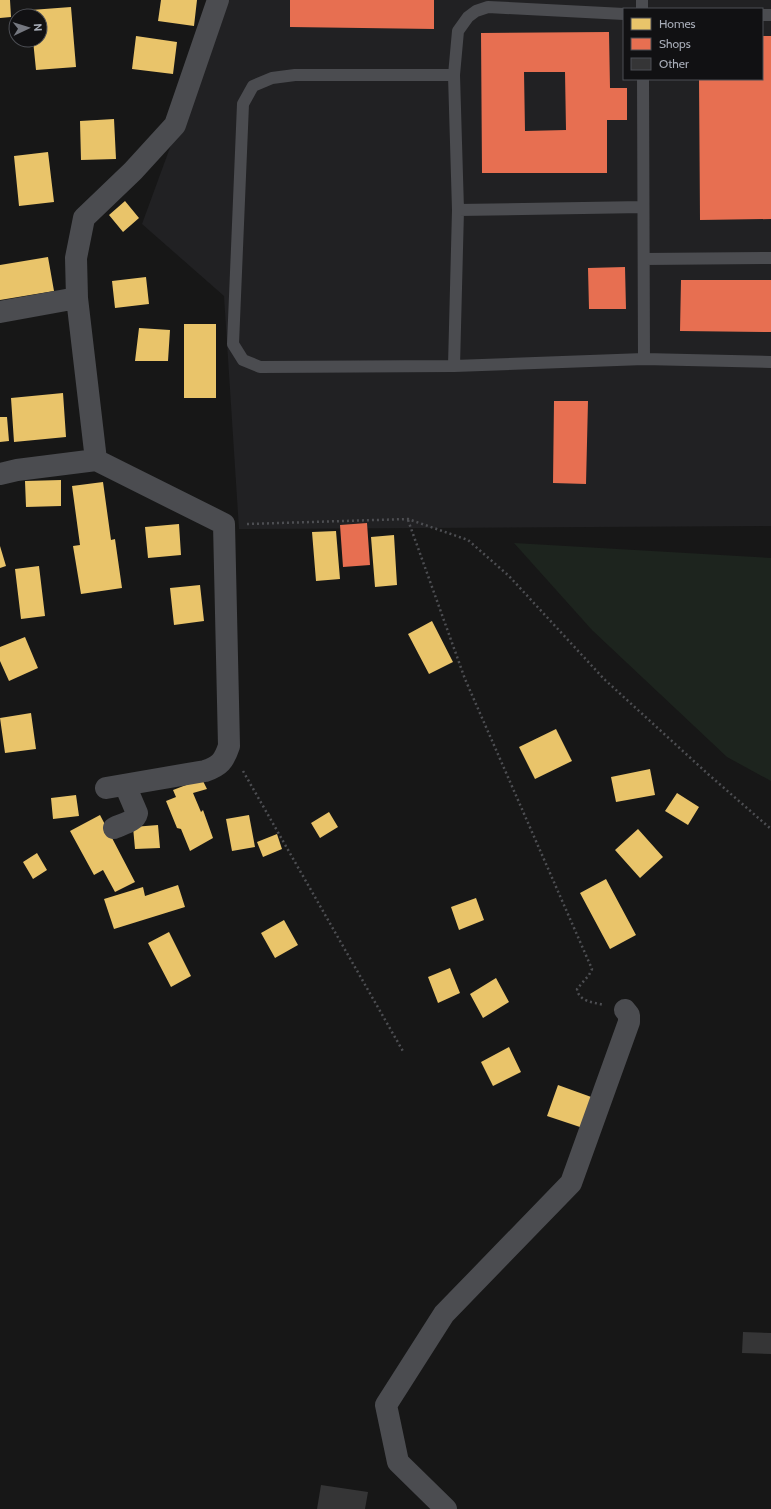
<svg xmlns="http://www.w3.org/2000/svg" width="771" height="1509" viewBox="0 0 771 1509" font-family="Cabin,sans-serif">
<rect width="100%" height="100%" fill="#171717"/>
<!-- built -->
<path fill="#212123" fill-rule="evenodd" d="M224,0H771V526L239,529L224,296L142,224ZM624,9H762V79H624Z"/>
<!-- green -->
<path fill="#1d241e" d="M514,543L771,558V781L727,757L592,630Z"/>
<!-- homes -->
<path fill="#e9c46a" d="M0,0H10L11,17L0,18Z
M161,0H197L194,26L158,21Z
M71,7L76,67L36,70L33,40H40V16H31V10Z
M136,36L177,42L173,74L132,69Z
M114,119L116,159L81,160L80,121Z
M48,152L54,202L19,206L14,156Z
M125,201L139,218L123,232L109,215Z
M48,257L54,291L0,300V265Z
M146,277L149,304L115,308L112,281Z
M184,324H216V398H184Z
M139,328L170,330L168,361H135Z
M63,393L66,437L14,442L11,398Z
M0,417H7L9,441L0,442Z
M61,480V506L26,507L25,481Z
M103,482L111,540L115,539L122,588L81,594L73,546L80,545L72,486Z
M179,524L181,555L148,558L145,527Z
M336,531L340,579L316,581L312,532Z
M394,535L397,585L375,587L371,537Z
M0,546L6,566L0,568Z
M39,566L45,616L21,619L15,569Z
M200,585L204,621L174,625L170,588Z
M432,621L453,662L429,674L408,634Z
M25,637L38,668L9,681L0,661V647Z
M31,713L36,749L5,753L0,718Z
M556,729L572,761L535,779L519,747Z
M650,769L655,795L616,802L611,777Z
M202,779L207,789L193,793L201,812L203,810L213,838L190,851L181,829L177,828L166,801L176,797L173,790Z
M677,793L699,807L688,825L665,811Z
M76,795L79,816L53,819L51,798Z
M329,812L338,827L320,838L311,823Z
M100,815L135,882L115,892L103,870L94,875L70,831Z
M249,815L255,847L232,851L226,819Z
M158,825L160,848L135,849L133,827Z
M638,829L663,857L640,878L615,850Z
M277,834L282,849L263,857L257,842Z
M37,853L47,870L33,879L23,862Z
M606,879L636,935L610,949L580,893Z
M178,885L185,907L114,929L104,899L143,887L145,896Z
M476,898L484,920L459,930L451,907Z
M284,920L298,945L275,958L261,933Z
M169,932L191,976L171,987L148,943Z
M450,968L460,993L438,1003L428,977Z
M496,978L509,1002L483,1018L470,994Z
M509,1047L521,1072L493,1086L481,1062Z
M558,1085L594,1098L583,1128L547,1116Z"/>
<!-- shops -->
<path fill="#e76f51" fill-rule="evenodd" d="M290,0H434V29L290,27Z
M609,32L610,88H627V120H607V173H482L481,33ZM524,72H565L566,130L525,131Z
M762,36H771V219L700,220L699,79H762Z
M625,267L626,309H589L588,268Z
M681,280H771V332L680,331Z
M554,401H588L586,484L553,483Z
M367,523L370,565L343,567L340,525Z"/>
<!-- building -->
<path fill="#353536" d="M743,1332L771,1333V1354L742,1353Z
M321,1485L368,1492L365,1509H317Z"/>
<g fill="none" stroke-linecap="round" stroke-linejoin="round">
<!-- path -->
<path stroke="#4d4e52" stroke-width="2.5" stroke-dasharray="2 3" stroke-linecap="butt" d="M408,520L465,679L592,969L589,975L577,989C579,1002 593,1002 604,1005
M247,524L408,519L468,540L509,576L604,679L708,774L771,829
M243,771L404,1053"/>
<!-- lane -->
<path stroke="#4b4c50" stroke-width="12" d="M642,0V9
M762,15H771
M454,75H295L272,78L253,86L243,104L233,344L243,360L260,367L454,366L644,359L771,362
M643,79L644,359
M458,210L643,207
M644,259L771,258
M454,366L458,210L454,75L458,31L468,17L476,11L488,7L624,14"/>
<!-- street -->
<path stroke="#4b4c50" stroke-width="22" d="M0,312L77,298
M0,474L17,470L96,460
M106,788L205,771C220,766 224,761 229,746L224,524L96,460L77,298L76,258L84,218L133,171L175,125L218,0
M114,828C122,824 135,822 137,813L125,785
M446,1509L398,1462L386,1405L444,1314L571,1183L629,1022V1015L625,1010"/>
</g>
<!-- legend -->
<rect x="623" y="8" width="140" height="72" fill="#111113" stroke="#4d4f55"/>
<rect x="631" y="18" width="20" height="12" fill="#e9c46a" stroke="#4d4f55"/>
<text x="659" y="28" font-size="12" fill="#a8adb8">Homes</text>
<rect x="631" y="38" width="20" height="12" fill="#e76f51" stroke="#4d4f55"/>
<text x="659" y="48" font-size="12" fill="#a8adb8">Shops</text>
<rect x="631" y="58" width="20" height="12" fill="#353536" stroke="#4d4f55"/>
<text x="659" y="68" font-size="12" fill="#a8adb8">Other</text>
<!-- north arrow -->
<g transform="translate(28 28) rotate(86)"><circle r="19" fill="#111113" stroke="#4d4f55"/>
<path d="M0-3L7 15L0 10L-7 15Z" fill="#757880"/>
<text y="-6" font-size="11" font-weight="bold" text-anchor="middle" fill="#a8adb8">N</text>
</g>
</svg>
